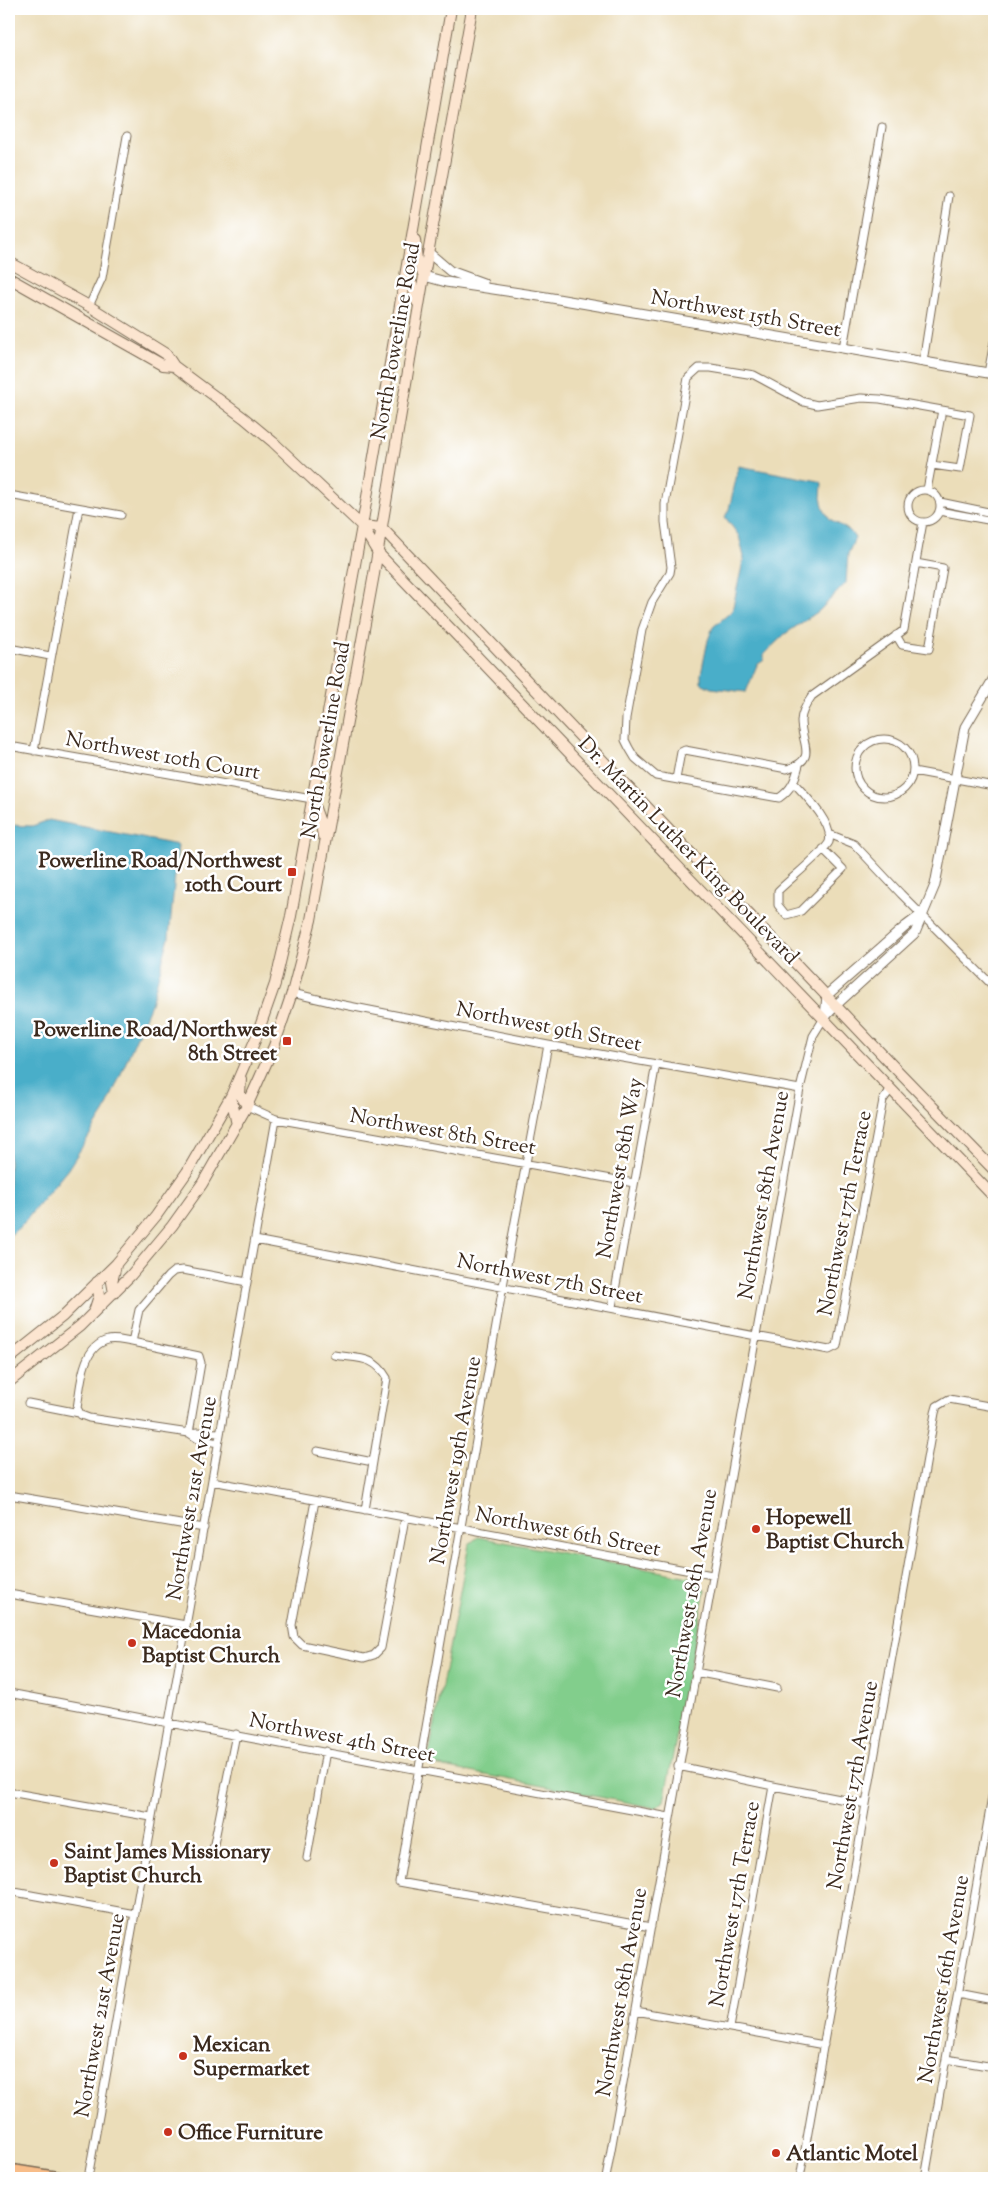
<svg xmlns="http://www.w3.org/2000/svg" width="1003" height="2187" viewBox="0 0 1003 2187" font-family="'Sorts Mill Goudy',serif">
<rect width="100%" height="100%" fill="#fff"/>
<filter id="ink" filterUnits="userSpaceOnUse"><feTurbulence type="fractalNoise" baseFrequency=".02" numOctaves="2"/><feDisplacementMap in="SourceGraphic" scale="10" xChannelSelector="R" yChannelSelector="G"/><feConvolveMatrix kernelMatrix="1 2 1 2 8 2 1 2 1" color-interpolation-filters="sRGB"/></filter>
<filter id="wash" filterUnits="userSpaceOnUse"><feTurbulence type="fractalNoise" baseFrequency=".0096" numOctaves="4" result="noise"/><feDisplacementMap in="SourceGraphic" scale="20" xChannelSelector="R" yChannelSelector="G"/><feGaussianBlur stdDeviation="1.12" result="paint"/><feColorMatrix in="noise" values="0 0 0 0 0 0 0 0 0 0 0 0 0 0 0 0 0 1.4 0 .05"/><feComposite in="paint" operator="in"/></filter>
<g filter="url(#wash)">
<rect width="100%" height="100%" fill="#ebddb9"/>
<!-- green -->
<path fill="#82ce8c" stroke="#5e7c55" d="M478,1537L694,1578L705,1590L664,1801L656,1808L434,1765L429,1754L469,1544Z"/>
<!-- water -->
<path fill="#49aec9" stroke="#426c74" d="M739,466L819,481L822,483L821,498L824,510L830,519L850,531L855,538L848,554L846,583L819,611L785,634L764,654V660L757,665L746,692L711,688L701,683V674L708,640L713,627L732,611L744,557L739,536L725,517L729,509Z
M49,820L178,845L169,937L151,1004L105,1111L68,1169L22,1225L9,1236V825L32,826Z"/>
</g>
<g filter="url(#ink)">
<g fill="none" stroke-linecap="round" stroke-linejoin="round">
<!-- minor casing -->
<g stroke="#796954" stroke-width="9">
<path id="minor" d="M89,306L102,278L127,136
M843,348L882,127
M923,362L949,196
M988,373L994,342
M927,490L942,410
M908 506a16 16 0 1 1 32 0a16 16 0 1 1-32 0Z
M9,495L121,515
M940,502L988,512L994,515
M939,511L988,520L994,519
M896,635L902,645L929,649L943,568L916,563
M9,648L50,656
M855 768a29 29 0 1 1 58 0a29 29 0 1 1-58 0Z
M9,746L312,799
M34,751L79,508
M799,765C795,780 792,789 779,798L656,776L635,758L629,748L625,740L626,718L642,630L652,602L670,573L671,567L665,522V504L688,378L699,368H711L754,375L804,402L817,405L861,398L880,399L970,415L960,469L932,465
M913,771L994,786
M676,779L681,752L685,750L787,769C819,759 801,744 801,721C801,712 807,703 812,696L904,630L923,522
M794,783C805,795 834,824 829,842C826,850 787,882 778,891V905L786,915L801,911L843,869L823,849
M829,834L854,844L901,894L994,987
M292,993L339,1004L548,1045L800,1089
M548,1045L503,1286L399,1882L651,1927
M247,1106L276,1119L634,1183
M255,1240L829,1350L837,1346L883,1100L891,1089
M612,1307L656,1064
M132,1342L199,1356L201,1363L189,1433
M334,1355C358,1359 374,1355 387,1378L365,1510
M28,1403L79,1413
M189,1433L198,1439L218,1443
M220,1433L198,1432L189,1433L89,1418L81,1415L77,1408C81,1386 81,1347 108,1340C115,1338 124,1341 132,1342L139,1310L168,1276L174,1271L183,1270L247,1282
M317,1451L373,1462
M212,1481L712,1575
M9,1495L204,1528
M315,1501L292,1625L294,1637L302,1645L364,1658L374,1655L381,1648L405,1518
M9,1594L186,1625
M695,1672L777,1688
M9,1693L669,1817
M678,1766L773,1786L866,1804
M9,1792L151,1817
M213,1849L236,1734
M307,1858L326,1751
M9,1891L135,1914
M958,1994L994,2001
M636,2011L824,2045
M730,2028L773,1786
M946,2059L994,2067
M88,2178L276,1119
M606,2178L800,1089L813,1036L824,1018
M800,2178L935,1413L937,1406L949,1399L994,1407
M925,2178L994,1786"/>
</g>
<!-- tertiary casing -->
<g stroke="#796954" stroke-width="11">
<path id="tertiary" d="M429,253L450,271L483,283
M424,276L446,282L546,297L994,374
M824,1018L836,1005L915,933L935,885L965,727L994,678
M825,1018L827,995L906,926L922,914"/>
</g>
<!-- secondary casing -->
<g stroke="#796954" stroke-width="12">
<path id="secondary" d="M415,240L417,260L424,276
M9,262L89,306L166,354L174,366L244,418L273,442L362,526L378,553L994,1197
M405,277L412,284L417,302
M9,278L163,365L174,366
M362,526L382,528L894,1067L994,1170
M312,800L321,825L323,836
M241,1079L240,1094L247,1106
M231,1096L237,1125
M114,1293L112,1282L116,1265
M94,1311L99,1296L97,1282
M9,1359L63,1316L116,1264L156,1216L187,1172L231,1096L256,1038L275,984L291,916L362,526L451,9
M9,1382L80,1326L131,1275L172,1226L202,1184L247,1106L274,1046L292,993L311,920L374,574L424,276L472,9"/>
</g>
<!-- primary casing -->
<g stroke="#796954" stroke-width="14">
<path id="primary" d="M9,2170L60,2178"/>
</g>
<!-- minor -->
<use href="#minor" stroke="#fff" stroke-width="7"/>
<!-- tertiary -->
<use href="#tertiary" stroke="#fff" stroke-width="9"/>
<!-- secondary -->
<use href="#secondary" stroke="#fce5d0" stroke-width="10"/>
<!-- primary -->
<use href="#primary" stroke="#f8bd89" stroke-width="11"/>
</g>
</g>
<!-- markers -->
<g fill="#c8321e" stroke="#fff" stroke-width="2">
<rect x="287" y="867" width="10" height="10" rx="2.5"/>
<rect x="282" y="1036" width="10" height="10" rx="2.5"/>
<circle cx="756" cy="1529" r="5"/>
<circle cx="132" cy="1643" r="5"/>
<circle cx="54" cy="1863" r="5"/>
<circle cx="183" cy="2056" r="5"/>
<circle cx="168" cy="2132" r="5"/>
<circle cx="776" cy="2153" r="5"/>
</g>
<g text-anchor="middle" stroke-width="5" stroke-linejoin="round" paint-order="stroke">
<!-- street labels -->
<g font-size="21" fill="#3b2a1e" stroke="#fff">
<text transform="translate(746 313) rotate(10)" y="7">Northwest 15th Street</text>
<text transform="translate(395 341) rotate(-80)" y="7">North Powerline Road</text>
<text transform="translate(325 740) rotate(-80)" y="7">North Powerline Road</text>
<text transform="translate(163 755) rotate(10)" y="7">Northwest 10th Court</text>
<text transform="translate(689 850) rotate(46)" y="7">Dr. Martin Luther King Boulevard</text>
<text transform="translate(549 1026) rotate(11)" y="7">Northwest 9th Street</text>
<text transform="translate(443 1131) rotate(10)" y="7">Northwest 8th Street</text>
<text transform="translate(619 1168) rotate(-80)" y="7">Northwest 18th Way</text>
<text transform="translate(763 1195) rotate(-80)" y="7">Northwest 18th Avenue</text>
<text transform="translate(844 1213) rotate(-79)" y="7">Northwest 17th Terrace</text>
<text transform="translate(550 1278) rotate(11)" y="7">Northwest 7th Street</text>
<text transform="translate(455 1460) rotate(-80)" y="7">Northwest 19th Avenue</text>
<text transform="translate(191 1498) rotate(-80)" y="7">Northwest 21st Avenue</text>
<text transform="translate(568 1531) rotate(11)" y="7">Northwest 6th Street</text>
<text transform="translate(691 1593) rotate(-80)" y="7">Northwest 18th Avenue</text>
<text transform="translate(342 1737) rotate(11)" y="7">Northwest 4th Street</text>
<text transform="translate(852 1785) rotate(-80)" y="7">Northwest 17th Avenue</text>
<text transform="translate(734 1904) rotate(-80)" y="7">Northwest 17th Terrace</text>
<text transform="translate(943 1979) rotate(-80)" y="7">Northwest 16th Avenue</text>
<text transform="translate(621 1992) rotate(-80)" y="7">Northwest 18th Avenue</text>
<text transform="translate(99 2015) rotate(-80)" y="7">Northwest 21st Avenue</text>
</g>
<!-- poi labels -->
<g font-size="21" font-weight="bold" fill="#3b2a1e" stroke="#fff" text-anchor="start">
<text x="282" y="867" text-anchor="end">Powerline Road/Northwest<tspan x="282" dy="24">10th Court</tspan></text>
<text x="277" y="1036" text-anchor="end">Powerline Road/Northwest<tspan x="277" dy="24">8th Street</tspan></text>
<text x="766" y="1524">Hopewell<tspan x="766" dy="24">Baptist Church</tspan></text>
<text x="142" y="1638">Macedonia<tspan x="142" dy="24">Baptist Church</tspan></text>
<text x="64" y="1858">Saint James Missionary<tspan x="64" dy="24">Baptist Church</tspan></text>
<text x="193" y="2051">Mexican<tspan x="193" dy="24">Supermarket</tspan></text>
<text x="178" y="2139">Office Furniture</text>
<text x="786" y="2160">Atlantic Motel</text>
</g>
</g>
<!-- margin -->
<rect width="1003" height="2187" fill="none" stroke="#fff" stroke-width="30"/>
</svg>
